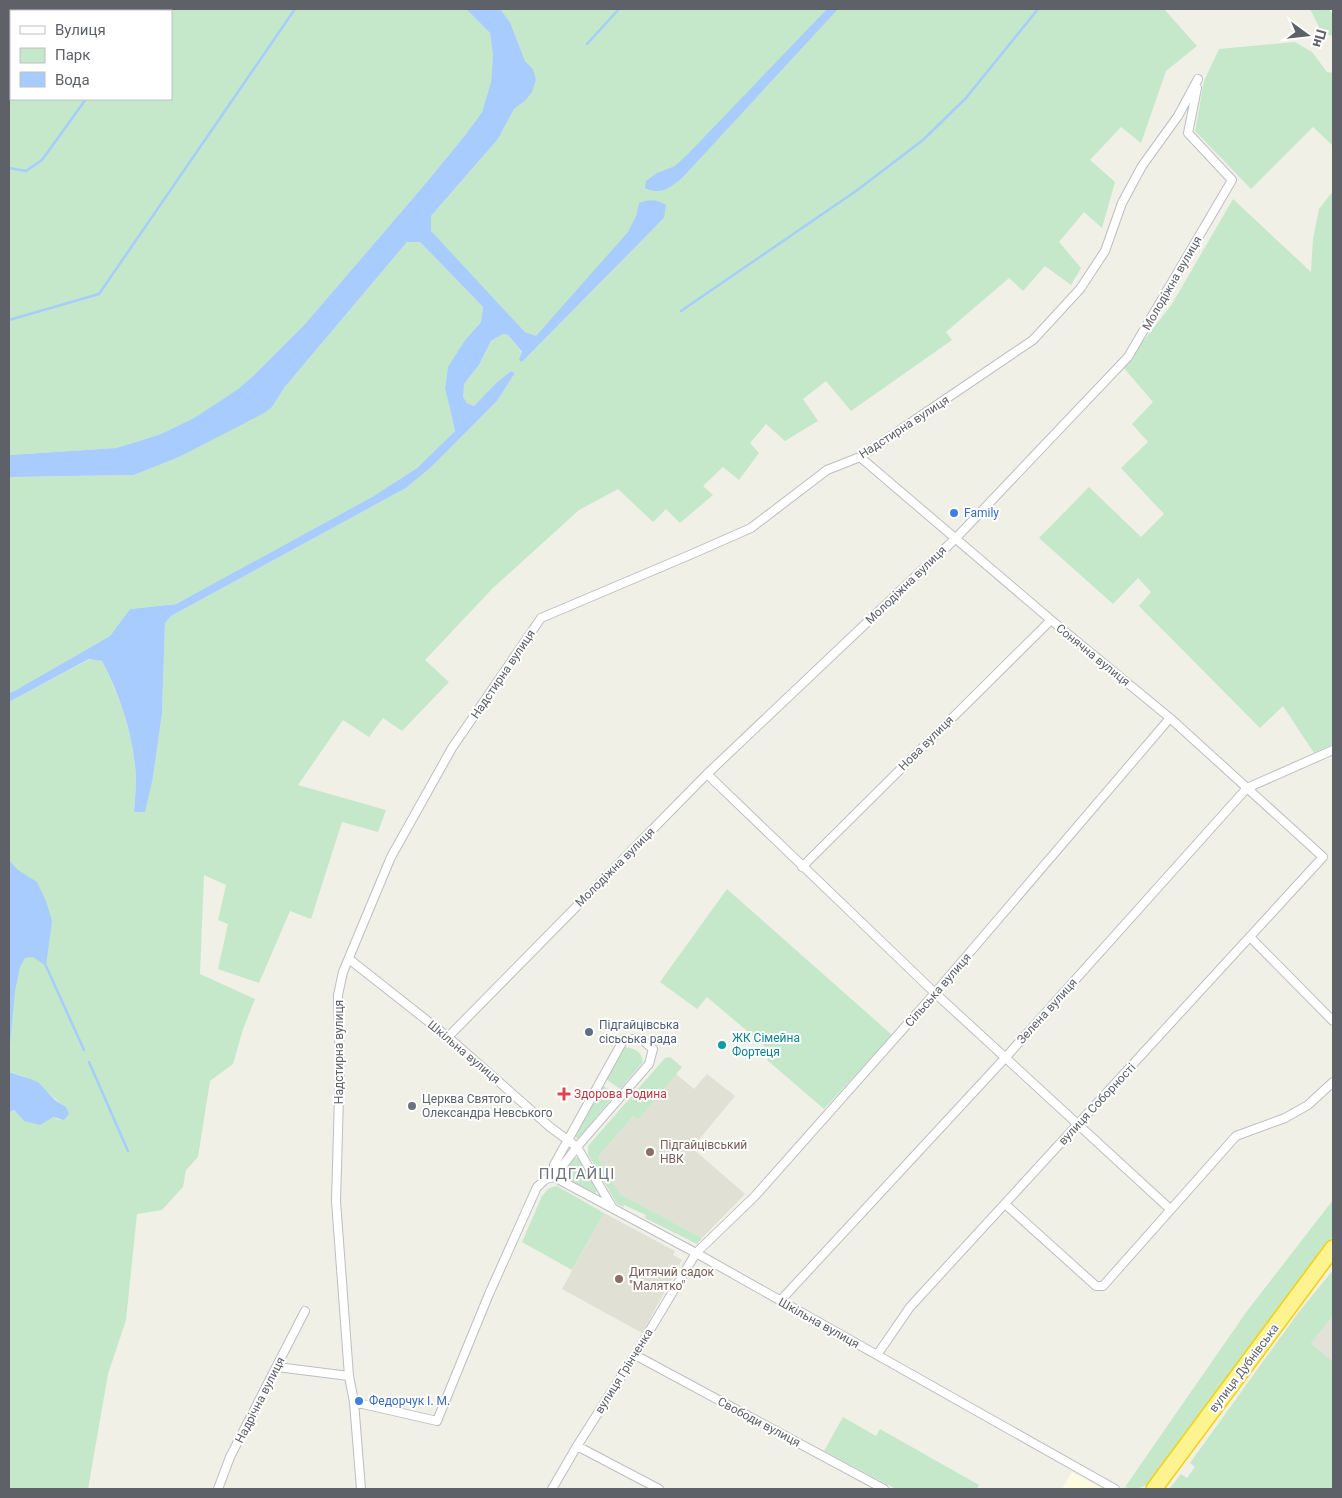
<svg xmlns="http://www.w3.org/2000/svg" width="1342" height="1498" viewBox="0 0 1342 1498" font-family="Roboto,sans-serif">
<rect width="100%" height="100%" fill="#f1f0e7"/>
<!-- commercial -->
<path fill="#fefcdf" d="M1072,1472L1103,1489H1062Z"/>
<!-- industrial -->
<path fill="#e2e2db" d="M1333,1316V1362L1311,1343Z"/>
<!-- education -->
<path fill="#e1e0d5" d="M676,1074L694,1089L707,1074L735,1096L692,1148L745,1194L702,1238L620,1194L598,1157L633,1116L638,1120Z
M604,1213L675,1251L673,1255L682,1260L642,1333L562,1289Z"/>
<!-- green -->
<path fill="#c4e8c9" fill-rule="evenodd" d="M9,9H463L468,11L490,33L493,56L491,82L482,112L466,134L426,183L305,324L252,377L238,389L194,418L161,434L139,441L116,448L9,455ZM11,11H171V99H11Z
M500,9H1164L1197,46L1166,71L1141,143L1121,127L1090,160L1115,182L1102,228L1084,212L1059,242L1081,268L1071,285L1045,266L1023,291L1009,278L946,332L952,340L851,411L826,381L803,399L818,421L785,441L766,424L750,443L759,453L739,480L723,467L703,486L713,495L680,523L666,509L653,522L618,489L579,510L493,588L425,660L449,682L402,731L383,718L369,737L343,720L298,785L386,810L378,832L342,822L311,919L290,911L259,983L218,969L228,924L218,920L226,885L204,875L200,974L255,999L243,1029L233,1064L210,1081L198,1157L186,1170L183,1187L162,1210L137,1214L126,1320L108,1374L88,1489H9L10,1112L14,1110L24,1121L53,1117L59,1120L66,1107C53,1099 43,1085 28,1078C23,1075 15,1074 9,1072V960L18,870L9,860V702L90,659L102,661C118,694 131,728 135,765C137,780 135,797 134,812L153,777L162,714L165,623L171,616L406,488L431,466L497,401L515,373L511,371L496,383L474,406L467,403L462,397L464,384L479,365L491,341L503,334L508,335L522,353V362L664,218L639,203L636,216L629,232L536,337L525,332L431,232V216L498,139L514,109L525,101L533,69L525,61L510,22Z
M1310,9H1329L1333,15V35L1331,36L1320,29Z
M1295,42L1312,52L1327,72L1333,73V146L1313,127L1251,189L1195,131L1204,81L1219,49Z
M1333,191V744L1314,753L1283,706L1260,728L1139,606L1151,592L1138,578L1113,604L1039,538L1089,487L1141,537L1164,514L1121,468L1148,442L1132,424L1153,402L1123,367L1172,304L1233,199L1311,272L1313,239L1319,209Z
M407,242H420L483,307L481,322L465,340L448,368L445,388L455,431L417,468L372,497L176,604L130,609L110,636L16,690L9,693V477L134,475L179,457L272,407L284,388Z
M727,889L892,1035L824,1109L767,1060L773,1053L707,997L697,1009L660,982Z
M624,1047C634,1048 642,1051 643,1062L620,1089L606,1079Z
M670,1057L682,1067L638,1120L633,1116L598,1157L620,1194L702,1238L697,1244L645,1218L646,1215L624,1205L623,1207L617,1204L588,1154V1146L665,1058Z
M602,1085L615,1094L578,1139L573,1135Z
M573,1158H578L597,1191L595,1193L567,1179L564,1169Z
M557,1186L604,1213L572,1270L522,1242L542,1196L549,1188Z
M1333,1200V1236L1148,1484C1140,1488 1134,1491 1125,1487L1247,1311Z
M1333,1270V1316L1311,1343L1333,1362V1489H1169L1181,1474L1187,1478L1195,1467L1190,1463L1298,1313Z
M843,1417L876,1436L880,1429L979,1485L977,1489H896L824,1451Z"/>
<!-- water -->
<path fill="#a9ccff" d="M463,9H500L510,22L525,61L533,69L536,80L532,92L525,101L514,109L498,139L431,216V231L525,332L536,336L628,232L636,216L639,203C649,199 657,199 666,205L664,218L522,362L519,360L522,352L508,335L503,334L491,341L479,365L464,384L463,397L467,403L474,406L496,383L511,371L515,373L497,401L431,467L406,488L171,616L165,623L162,714L153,777L145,812H134C135,797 137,780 135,765C131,729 119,694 102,661L89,659L9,702V693L16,690L110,636L130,609L176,604L372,497L417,468L455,431L445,388L448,367L465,340L481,322L483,307L420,242H407L284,388L272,407L264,413L179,457L134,475L9,477V455L116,448L139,441L161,434L194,418L238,389L252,377L305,324L426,183L466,134L482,112L491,82L493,56L490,33L468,11Z
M827,9H838L683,177C671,187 661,196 645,188L646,181L657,173L675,166L687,155Z
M9,860L18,870L37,882L46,901L52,921L46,966L33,957L25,958L20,967L15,991L9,1055Z
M9,1072L28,1078L38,1082L55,1100L66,1107L69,1114L64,1120L53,1117L40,1125L24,1121L14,1110L10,1112L9,1122Z"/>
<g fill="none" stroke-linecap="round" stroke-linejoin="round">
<!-- stream -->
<path stroke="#a9ccff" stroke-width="2.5" d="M140,11L141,9
M587,44L619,9
M9,168L26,171L42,160L86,99
M681,311L856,191L923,140L966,98L1038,9
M9,320L99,294L295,9
M46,966L84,1050
M89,1062L128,1151"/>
<!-- street casing -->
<g stroke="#bbbec3" stroke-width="10">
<path id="street" d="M860,457L1051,620L1170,718L1323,857L910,1307L877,1355
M707,774L935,993L1170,1209
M802,867L1051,620
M1250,937L1333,1021
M349,959L448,1037L550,1127L577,1147L612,1207
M448,1037L707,774L956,538L1128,357L1232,180L1188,133L1197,88
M624,1039H641L653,1049L649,1064L577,1147L554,1177V1165Z
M554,1177L696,1253L1115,1489
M1005,1204L1096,1286H1103L1236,1136L1285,1118L1308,1105L1333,1082
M780,1301L1006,1057L1247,788L1333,750
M635,1355L884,1489
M277,1367L349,1376
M354,1402L437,1421L489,1294L537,1187L546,1179L554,1177
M577,1446L659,1489
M218,1489L230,1457L305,1311
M361,1489L354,1402L349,1376L336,1201L340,1062L338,995L343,972L391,857L452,748L541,618L692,554L751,528L827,470L860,457L1033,340L1080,289L1105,251L1122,203L1142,166L1178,116L1198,79
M552,1489L577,1446L635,1355L696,1253L755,1196L935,993L1170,718"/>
</g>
<!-- highway casing -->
<g stroke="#f8d000" stroke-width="18">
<path id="highway" d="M1154,1489L1333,1248"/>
</g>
<!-- street -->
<use href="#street" stroke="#fff" stroke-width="8"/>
<!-- highway -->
<use href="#highway" stroke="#fef391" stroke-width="15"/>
</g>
<!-- markers -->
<g fill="#3f7fe0" stroke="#fff" stroke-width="2">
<circle cx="954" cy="513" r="5"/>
<circle cx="359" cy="1401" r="5"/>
</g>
<circle fill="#5c6f8a" stroke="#fff" stroke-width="2" cx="589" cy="1032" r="5"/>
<circle fill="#0f9aa8" stroke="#fff" stroke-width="2" cx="722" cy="1045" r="5"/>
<path fill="#e0444e" stroke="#fff" stroke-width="2" d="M561.5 1086.5h5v5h5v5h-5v5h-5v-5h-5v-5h5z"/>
<circle fill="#6b7280" stroke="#fff" stroke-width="2" cx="412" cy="1106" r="5"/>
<g fill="#8d6e63" stroke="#fff" stroke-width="2">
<circle cx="650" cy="1152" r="5"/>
<circle cx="619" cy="1279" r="5"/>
</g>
<g text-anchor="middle" stroke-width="4" stroke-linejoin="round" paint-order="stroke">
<!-- street labels -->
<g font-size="12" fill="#5e6168" stroke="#fff">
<text transform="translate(1172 283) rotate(-60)" y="4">Молодіжна вулиця</text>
<text transform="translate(904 427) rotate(-33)" y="4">Надстирна вулиця</text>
<text transform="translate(906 585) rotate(-44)" y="4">Молодіжна вулиця</text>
<text transform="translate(1093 655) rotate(39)" y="4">Сонячна вулиця</text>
<text transform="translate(503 674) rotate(-56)" y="4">Надстирна вулиця</text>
<text transform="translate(926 743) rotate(-45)" y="4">Нова вулиця</text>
<text transform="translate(615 867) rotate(-45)" y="4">Молодіжна вулиця</text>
<text transform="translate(938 990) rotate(-49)" y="4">Сільська вулиця</text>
<text transform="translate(1047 1011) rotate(-48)" y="4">Зелена вулиця</text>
<text transform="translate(339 1052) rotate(-90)" y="4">Надстирна вулиця</text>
<text transform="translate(464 1052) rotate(40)" y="4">Шкільна вулиця</text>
<text transform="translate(1097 1104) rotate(-47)" y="4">вулиця Соборності</text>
<text transform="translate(819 1323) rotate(29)" y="4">Шкільна вулиця</text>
<text transform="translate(1244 1368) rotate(-53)" y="4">вулиця Дубнівська</text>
<text transform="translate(624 1371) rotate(-58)" y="4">вулиця Грінченка</text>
<text transform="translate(260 1400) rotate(-63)" y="4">Надрічна вулиця</text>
<text transform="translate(759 1422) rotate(28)" y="4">Свободи вулиця</text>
</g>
<!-- shop labels -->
<g font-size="12" fill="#366cbe" stroke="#fff" text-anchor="start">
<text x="964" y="517">Family</text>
<text x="369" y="1405">Федорчук І. М.</text>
</g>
<!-- service labels -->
<g font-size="12" fill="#4e5e75" stroke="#fff" text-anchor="start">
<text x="599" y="1029">Підгайцівська<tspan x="599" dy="14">сісьська рада</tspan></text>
</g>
<!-- culture labels -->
<g font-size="12" fill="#0d838f" stroke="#fff" text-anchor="start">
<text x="732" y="1042">ЖК Сімейна<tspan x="732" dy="14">Фортеця</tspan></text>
</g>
<!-- health labels -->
<g font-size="12" fill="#be3a42" stroke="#fff" text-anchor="start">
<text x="574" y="1098">Здорова Родина</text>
</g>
<!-- worship labels -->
<g font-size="12" fill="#5b616d" stroke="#fff" text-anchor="start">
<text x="422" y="1103">Церква Святого<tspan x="422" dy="14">Олександра Невського</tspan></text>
</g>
<!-- education labels -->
<g font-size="12" fill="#785e54" stroke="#fff" text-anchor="start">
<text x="660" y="1149">Підгайцівський<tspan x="660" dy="14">НВК</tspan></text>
<text x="629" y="1276">Дитячий садок<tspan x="629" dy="14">"Малятко"</tspan></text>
</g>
<!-- quarter labels -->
<g font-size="15" letter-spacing="1" fill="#6f737a" stroke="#fff">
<text x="577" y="1179">ПІДГАЙЦІ</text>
</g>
</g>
<!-- border -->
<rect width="1342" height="1498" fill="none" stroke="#5e6168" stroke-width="20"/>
<!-- legend -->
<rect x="10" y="10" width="162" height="90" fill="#ffffff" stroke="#bfc0c3"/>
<rect x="20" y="26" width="25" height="8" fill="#ffffff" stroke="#bfc0c3"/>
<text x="55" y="35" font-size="15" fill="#5e6168">Вулиця</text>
<rect x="20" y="48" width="25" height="15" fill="#c4e8c9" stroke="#bfc0c3"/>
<text x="55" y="60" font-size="15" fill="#5e6168">Парк</text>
<rect x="20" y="72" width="25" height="15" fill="#a9ccff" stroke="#bfc0c3"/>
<text x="55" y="85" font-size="15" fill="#5e6168">Вода</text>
<!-- north arrow -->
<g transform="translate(1307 35) rotate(105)" stroke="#ffffff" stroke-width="4" paint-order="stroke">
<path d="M0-4L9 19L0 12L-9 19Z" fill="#5e6168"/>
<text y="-8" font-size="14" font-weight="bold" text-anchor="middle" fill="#5e6168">Пн</text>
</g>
</svg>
